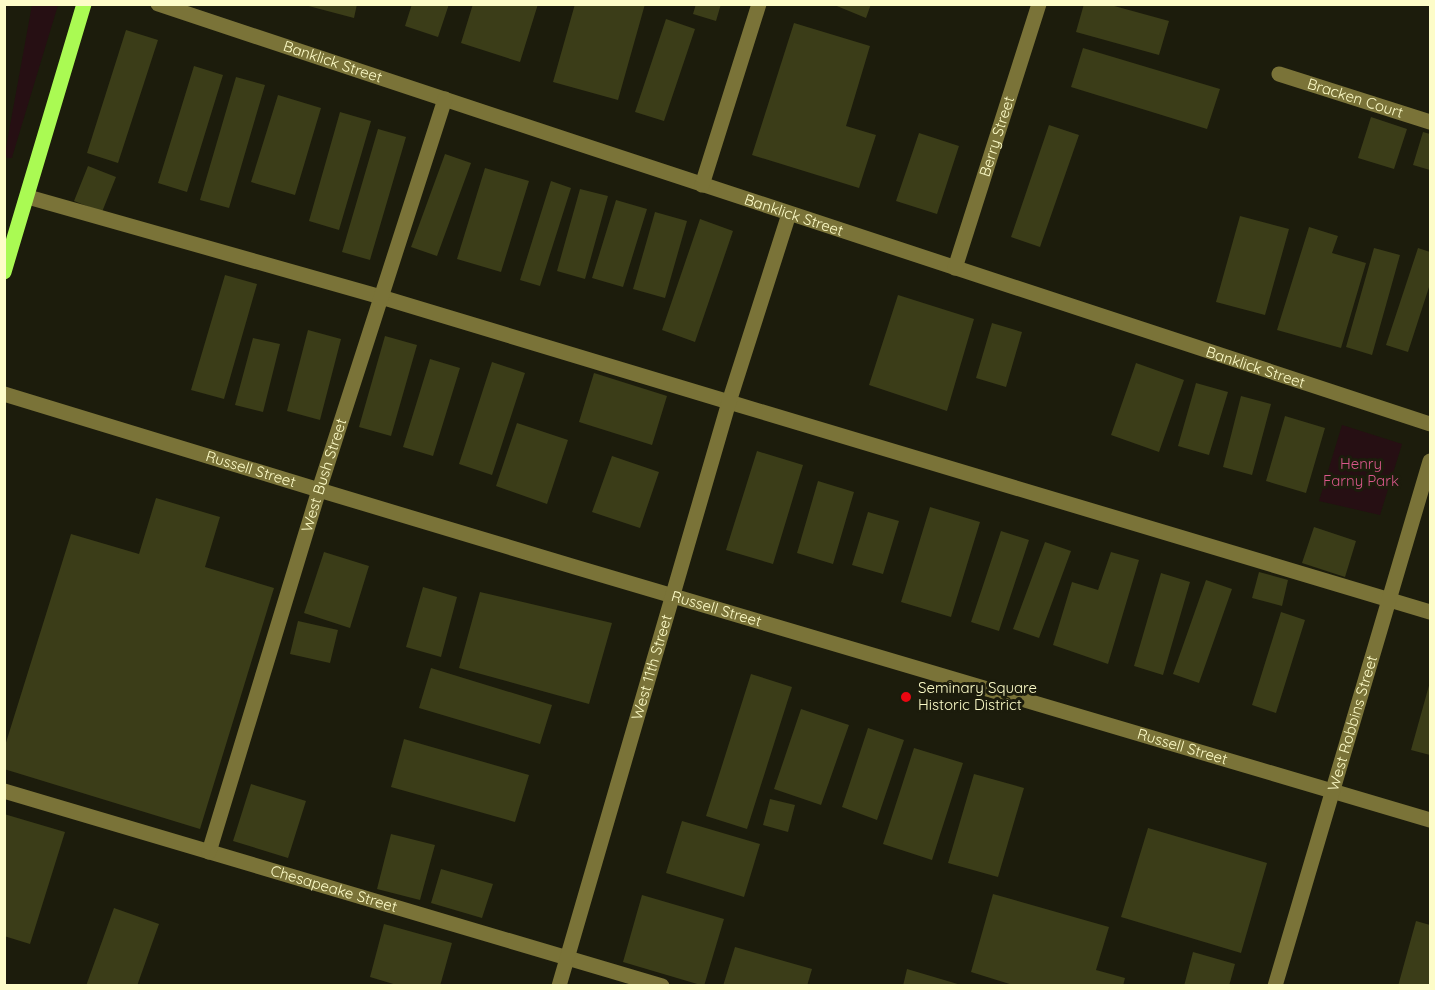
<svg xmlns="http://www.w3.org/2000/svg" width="1435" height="990" viewBox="0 0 1435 990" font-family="Quicksand,sans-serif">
<rect width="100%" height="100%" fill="#1c1c0c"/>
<!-- green -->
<path fill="#260f13" d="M32,5H58L13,154L12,158H7L5,153Z
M1342,425L1402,444L1380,515L1319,501Z"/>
<!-- building -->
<path fill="#3b3d18" d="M301,4H357L354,18Z
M412,4H449L438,37L405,26Z
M473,4H538L520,62L461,43Z
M575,4H645L618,100L553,82Z
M696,4H721L716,21L693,14Z
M832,4H871L866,18Z
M1084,4H1107L1169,21L1159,55L1076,32Z
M666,19L695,29L664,121L635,112Z
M794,23L870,46L846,126L876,135L859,188L752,155Z
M126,30L158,40L118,163L87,153Z
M1083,48L1220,89L1207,129L1071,87Z
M194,66L223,75L187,192L158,183Z
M236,77L265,85L229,208L200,200Z
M278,95L321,108L295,195L251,182Z
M340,112L371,121L339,230L309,221Z
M1371,117L1407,129L1394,169L1358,158Z
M1049,125L1079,135L1040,247L1011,237Z
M378,129L406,137L370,260L342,252Z
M1423,132L1430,134V170L1413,165Z
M919,133L959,146L937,214L896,201Z
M445,154L471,163L437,256L411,247Z
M88,166L116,177L102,212L74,201Z
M485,168L529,181L501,272L457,259Z
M551,181L571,188L540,286L520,280Z
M580,189L608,196L585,279L557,271Z
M616,200L647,209L623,287L592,278Z
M655,212L687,221L665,298L633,289Z
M1240,216L1289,229L1265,315L1216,302Z
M700,219L733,231L695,342L662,330Z
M1309,227L1338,236L1332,253L1366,263L1341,348L1277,330Z
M1374,248L1400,255L1372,355L1346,347Z
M1418,248L1430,252V284L1408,352L1386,345Z
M225,275L257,284L224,399L191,390Z
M898,295L974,319L947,411L869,385Z
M992,323L1022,332L1006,387L976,378Z
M308,330L341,339L320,420L287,411Z
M385,336L417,345L391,436L359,427Z
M253,338L280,344L263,412L235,405Z
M430,359L460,368L433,456L403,447Z
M492,362L525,373L492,475L459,464Z
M1136,363L1184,380L1159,452L1111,435Z
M594,373L667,396L652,445L579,422Z
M1196,383L1228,392L1209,455L1178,446Z
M1241,396L1271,404L1252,475L1223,467Z
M1285,416L1325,428L1306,493L1266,481Z
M517,423L568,440L547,504L496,486Z
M757,451L803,465L773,564L726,550Z
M612,456L659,472L640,528L592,512Z
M818,481L854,492L833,564L797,553Z
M156,498L220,517L205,567L274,588L200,829L4,769V749L71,534L139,554Z
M930,507L980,522L951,617L901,602Z
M868,512L899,521L883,574L852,565Z
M1314,527L1356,541L1345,577L1302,563Z
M1001,531L1029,540L999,631L971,622Z
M1045,542L1071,551L1039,638L1013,629Z
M324,552L369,566L350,628L304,613Z
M1111,552L1139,560L1108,664L1053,645L1072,582L1098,590Z
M1259,572L1288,580L1282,606L1252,598Z
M1161,573L1190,582L1163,675L1134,666Z
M1206,580L1232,589L1199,683L1173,674Z
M423,587L457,597L441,657L406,647Z
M480,592L612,623L589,704L459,668Z
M1281,612L1305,620L1276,713L1252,705Z
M298,621L338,630L330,663L290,654Z
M431,668L552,705L540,744L419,708Z
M751,674L792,687L747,829L706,816Z
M1430,682V755L1411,750Z
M801,709L849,725L821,805L774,789Z
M868,728L904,740L877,820L842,807Z
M404,739L529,775L515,822L391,787Z
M914,748L963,763L932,860L883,844Z
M974,774L1024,788L998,877L948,863Z
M251,784L306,801L288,858L233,841Z
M770,799L795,805L788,832L763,825Z
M4,814L65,832L30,944L4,936Z
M682,821L760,844L744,897L666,873Z
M1148,828L1267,863L1241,953L1121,917Z
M391,834L435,845L420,900L377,889Z
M441,869L493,884L482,918L431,903Z
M993,894L1109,927L1096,970L1125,978L1123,986H1016L971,972Z
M642,895L724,919L704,986L623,962Z
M114,908L159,924L137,986H86Z
M1416,921L1430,925V986H1398Z
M384,924L452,943L440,986H400L370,977Z
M735,947L812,969L807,986H723Z
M1193,952L1235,964L1229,986H1184Z
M907,969L961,985V986H903Z"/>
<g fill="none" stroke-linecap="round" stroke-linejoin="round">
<!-- minor -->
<g stroke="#7a7338" stroke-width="15">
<path id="s1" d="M158,4C582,144 1005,287 1430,424"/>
<path id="s2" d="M1279,74L1430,122"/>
<path d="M702,185L759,4"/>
<path d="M28,197L381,297L729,402L1430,612"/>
<path id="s3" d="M955,268L1039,4"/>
<path id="s4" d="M4,394L319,490L575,567L1430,820"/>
<path id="s5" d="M4,791L662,986"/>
<path id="s6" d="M209,852L319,490L445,99"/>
<path id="s7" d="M559,986L729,402L789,214"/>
<path id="s8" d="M1275,986L1430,461"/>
</g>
<!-- major -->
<path stroke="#aafa53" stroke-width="15" d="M4,272L84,4"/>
</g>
<!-- markers -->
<circle fill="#eb0611" stroke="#1c1c0c" stroke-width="2" cx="906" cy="697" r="6"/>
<g text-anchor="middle" stroke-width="6" stroke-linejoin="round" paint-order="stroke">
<!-- street labels -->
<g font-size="15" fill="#fdfcc8" stroke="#1c1c0c">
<text dy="5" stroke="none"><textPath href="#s1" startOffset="184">Banklick Street</textPath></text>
<text dy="5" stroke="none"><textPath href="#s2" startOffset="80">Bracken Court</textPath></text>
<text dy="5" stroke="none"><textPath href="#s3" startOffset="138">Berry Street</textPath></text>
<text dy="5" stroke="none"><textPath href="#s1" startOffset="670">Banklick Street</textPath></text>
<text dy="5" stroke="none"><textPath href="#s1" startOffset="1156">Banklick Street</textPath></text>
<text dy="5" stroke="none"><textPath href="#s4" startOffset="258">Russell Street</textPath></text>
<text dy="5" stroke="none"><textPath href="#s6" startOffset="394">West Bush Street</textPath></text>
<text dy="5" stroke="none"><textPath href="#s4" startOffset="744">Russell Street</textPath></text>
<text dy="5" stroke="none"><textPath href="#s7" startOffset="332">West 11th Street</textPath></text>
<text dy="5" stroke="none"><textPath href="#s8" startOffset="274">West Robbins Street</textPath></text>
<text dy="5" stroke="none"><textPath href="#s4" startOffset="1230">Russell Street</textPath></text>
<text dy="5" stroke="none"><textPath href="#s5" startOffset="344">Chesapeake Street</textPath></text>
</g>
<!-- park labels -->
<g font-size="15" fill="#da588c" stroke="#1c1c0c">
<text x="1361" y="469">Henry<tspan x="1361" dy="17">Farny Park</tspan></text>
</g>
<!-- poi labels -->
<g font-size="15" fill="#fdfcc8" stroke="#1c1c0c" text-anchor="start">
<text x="918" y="693">Seminary Square<tspan x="918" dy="17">Historic District</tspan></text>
</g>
</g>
<!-- border -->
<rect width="1435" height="990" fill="none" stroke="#fdfcc8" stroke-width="12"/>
</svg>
